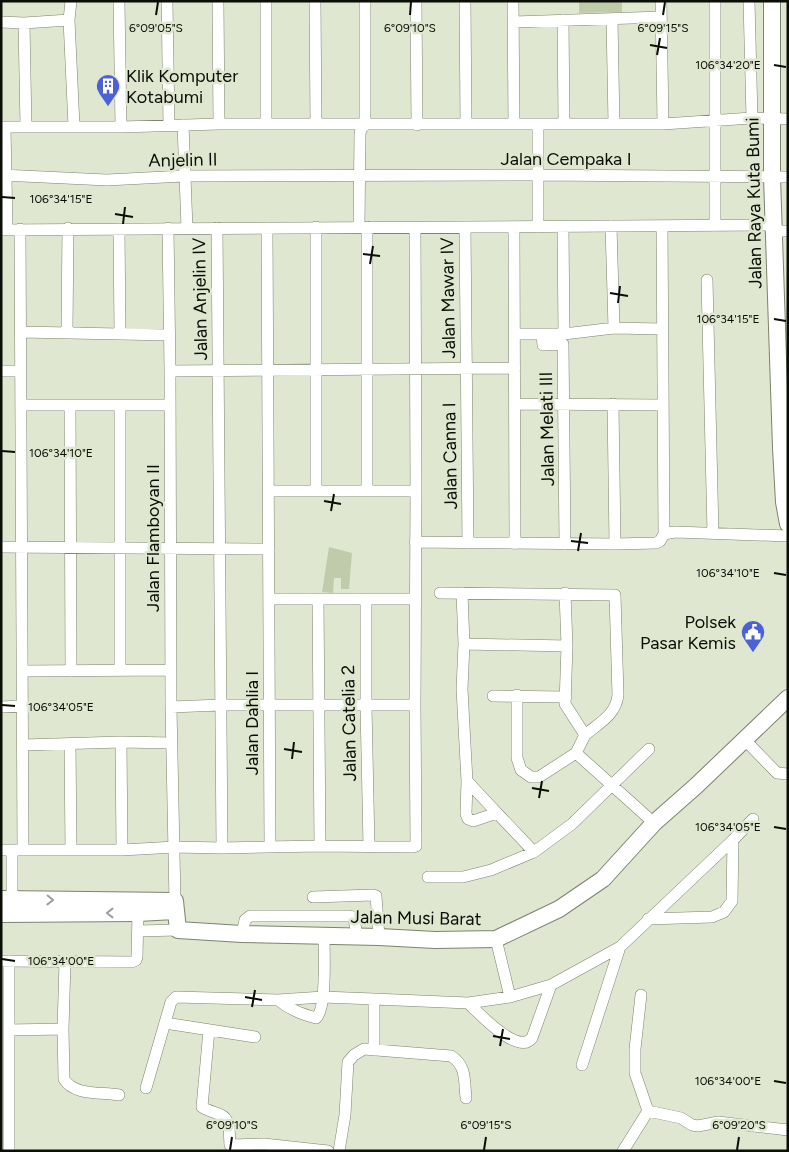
<svg xmlns="http://www.w3.org/2000/svg" width="789" height="1152" viewBox="0 0 789 1152" font-family="Figtree,sans-serif">
<rect width="100%" height="100%" fill="#dfe7d0"/>
<!-- green -->
<path fill="#c0cbac" d="M579,1H622V12L579,13Z
M329,547L352,553L349,589H341V578H334L333,593L322,592Z"/>
<g fill="none" stroke-linecap="round" stroke-linejoin="round">
<!-- street casing -->
<g stroke="#7c836e" stroke-width="12">
<path id="street" d="M71,1L69,20L74,126
M119,1L121,127
M167,1L169,125
M218,1L219,124
M266,1V124
M315,1L316,124
M416,1L417,125
M465,1L466,124
M513,1L514,124
M661,1L663,124
M715,1V226
M749,1L752,118
M612,19L614,124
M563,20L564,123
M1,22L24,23L69,20
M514,22L661,17
M24,23L26,127
M538,124V227
M183,125L187,228
M365,125V1
M1,127H121L219,124H663L752,118L788,119
M5,127L7,229
M1,175L107,180L184,176L538,175L788,177
M611,226L614,328
M662,226L664,534
M316,227V491
M359,227L360,134L361,129L365,125
M514,227L515,544
M563,227L564,334
M168,228L170,371L171,707L175,901
M217,228L222,848
M267,228L270,847
M465,228L468,543
M20,229L23,850
M119,229L120,334
M1,230L773,225
M774,231H788
M707,280L713,533
M21,332L169,335
M67,332L68,228
M515,334H564L614,328L662,329
M542,334L543,345L563,344L565,544
M1,371H21
M170,371L515,368
M515,404L662,405
M613,404L615,544
M21,405H170
M70,405L71,671
M120,405V670
M269,491H416
M367,491V227
M415,542L615,544L656,543L660,541L664,534L675,532L788,536
M1,547L269,549
M440,593L615,595L618,695C616,715 599,723 585,735
M462,593L464,644L462,689L467,781L466,814L468,819L473,821L497,813L467,781
M270,599H415
M318,599L320,846
M366,599V706L369,846
M464,644L567,646
M23,671L171,670
M517,695V758L521,770L531,777H539L576,753L585,735L565,704L567,646L565,593
M493,696L566,697
M1,707L22,706
M171,707L221,705H415
M744,739L777,773L788,774
M121,742L122,850
M70,744L71,850
M23,745L121,742L171,743
M576,753L654,823
M497,813L534,852L572,824L649,749
M1,850H122L175,847L222,848L320,846L413,847L416,846L415,705L416,491L415,228
M12,850V899
M428,877H463L491,870L534,852
M313,897L373,895L376,896L379,937
M648,919L712,917L724,912L732,901L733,840
M138,931L178,930
M242,934L245,920L250,916H350L354,918L357,937
M496,939L510,997
M3,961L132,962L136,960L137,957L138,913
M65,962L63,1029L64,1079C74,1096 102,1092 119,1095
M641,995L635,1049V1073L648,1111
M374,999L468,1003L510,997L551,985L620,947L733,840L753,819
M278,1000C290,1010 302,1014 316,1018C327,1009 324,951 324,936
M468,1003C479,1013 518,1056 532,1038L551,985
M165,1023L255,1037
M9,1030L63,1029
M209,1030L202,1107C208,1111 215,1112 221,1115C231,1119 229,1135 230,1145L264,1144L328,1151
M582,1065L620,947
M146,1088L171,1002L176,997L278,1000L323,997L374,999V1050
M648,1111L681,1118L692,1125L698,1126L718,1122L788,1130
M9,1151V961
M339,1151L345,1115L348,1062L354,1055L364,1049L451,1056C467,1066 464,1081 466,1098
M623,1151L648,1111"/>
</g>
<!-- secondary casing -->
<g stroke="#7c836e" stroke-width="18">
<path id="secondary" d="M772,1V177L781,448L784,502L788,524
M1,899L175,901L178,930L242,934L379,937L435,940L496,939L559,909L603,879L654,823L696,786L788,698
M1,914L138,913L174,911"/>
</g>
<!-- street -->
<use href="#street" stroke="#fff" stroke-width="11"/>
<!-- secondary -->
<use href="#secondary" stroke="#fff" stroke-width="16"/>
</g>
<!-- one-way arrows -->
<defs><path id="oneway-chevron" d="M-2-3.5L2.5 0L-2 3.5" fill="none" stroke-width="1.6" stroke-linecap="round" stroke-linejoin="round" transform="scale(1.25)"/></defs>
<g stroke="#9d9f9b">
<use href="#oneway-chevron" transform="translate(50 900) rotate(1)"/>
<use href="#oneway-chevron" transform="translate(110 913) rotate(180)"/>
</g>
<!-- ticks -->
<path fill="none" stroke="#0b0e06" stroke-width="2" d="M156,15L158,2M410,15L411,2M663,15L665,2M650,45L667,48M657,55L660,38M774,65L786,67M2,197L15,198M115,214L133,217M123,224L125,207M363,254L380,256M370,264L373,246M610,293L628,296M618,303L620,286M774,319L786,321M2,451L15,452M324,501L341,504M331,511L334,494M571,541L588,543M578,551L581,533M774,573L786,575M2,705L15,706M284,749L302,752M292,759L294,742M532,788L549,791M539,798L542,781M774,827L786,829M2,959L15,961M245,997L262,1000M252,1007L255,990M493,1036L510,1039M500,1046L503,1029M774,1081L786,1083M230,1150L232,1137M484,1150L486,1137M737,1150L739,1137"/>
<!-- icons -->
<defs>
<g id="building-pin" transform="scale(1.25)"><path d="M0 17L-7.5 6A9.5 9.5 0 1 1 7.5 6Z" fill="#4c61d6" stroke="#dfe7d0"/><path d="M-4-6H4V6H1V3H-1V6H-4ZM-2.5-4.3h1.7v1.8h-1.7ZM.8-4.3h1.7v1.8H.8ZM-2.5-1h1.7V.8h-1.7ZM.8-1h1.7V.8H.8Z" fill="#fff"/></g>
<g id="civic-pin" transform="scale(1.25)"><path d="M0 17L-7.5 6A9.5 9.5 0 1 1 7.5 6Z" fill="#4c61d6" stroke="#dfe7d0"/><path d="M-.6-6.5H3V-4.5H.6V-3L4-1V1h2V6H-6V1h2V-1L-.6-3ZM-1.2 2.5V6h2.4V2.5Z" fill="#fff"/></g>
</defs>
<g fill-rule="evenodd">
<use href="#building-pin" x="108" y="86"/>
<use href="#civic-pin" x="753" y="632"/>
</g>
<g text-anchor="middle" stroke-width="5" stroke-linejoin="round" paint-order="stroke">
<!-- poi labels -->
<g font-size="18" fill="#0b0e06" stroke="#dfe7d0" text-anchor="start">
<text x="126" y="82">Klik Komputer<tspan x="126" dy="21">Kotabumi</tspan></text>
<text x="736" y="628" text-anchor="end">Polsek<tspan x="736" dy="21">Pasar Kemis</tspan></text>
</g>
<!-- street labels -->
<g font-size="18" fill="#0b0e06" stroke="#dfe7d0">
<text x="566" y="165">Jalan Cempaka I</text>
<text transform="translate(183 160) rotate(-1)" y="6">Anjelin II</text>
<text transform="translate(754 203) rotate(-91)" y="6">Jalan Raya Kuta Bumi</text>
<text transform="translate(448 298) rotate(-91)" y="6">Jalan Mawar IV</text>
<text transform="translate(200 299) rotate(-91)" y="6">Jalan Anjelin IV</text>
<text transform="translate(547 429) rotate(-91)" y="6">Jalan Melati III</text>
<text transform="translate(450 456) rotate(-91)" y="6">Jalan Canna I</text>
<text transform="translate(153 538) rotate(-90)" y="6">Jalan Flamboyan II</text>
<text transform="translate(252 723) rotate(-90)" y="6">Jalan Dahlia I</text>
<text transform="translate(349 723) rotate(-91)" y="6">Jalan Catelia 2</text>
<text transform="translate(416 918) rotate(1)" y="6">Jalan Musi Barat</text>
</g>
</g>
<g font-size="12" text-anchor="middle" fill="#0b0e06" stroke="#dfe7d0" stroke-width="5" stroke-linejoin="round" paint-order="stroke">
<text x="156" y="32">6°09'05"S</text>
<text x="410" y="32">6°09'10"S</text>
<text x="663" y="32">6°09'15"S</text>
<text x="728" y="69">106°34'20"E</text>
<text x="61" y="203">106°34'15"E</text>
<text x="728" y="323">106°34'15"E</text>
<text x="61" y="457">106°34'10"E</text>
<text x="728" y="577">106°34'10"E</text>
<text x="61" y="711">106°34'05"E</text>
<text x="728" y="831">106°34'05"E</text>
<text x="61" y="965">106°34'00"E</text>
<text x="728" y="1085">106°34'00"E</text>
<text x="232" y="1129">6°09'10"S</text>
<text x="486" y="1129">6°09'15"S</text>
<text x="739" y="1129">6°09'20"S</text>
</g>
<!-- border -->
<rect width="789" height="1152" fill="none" stroke="#0b0e06" stroke-width="5"/>
</svg>
